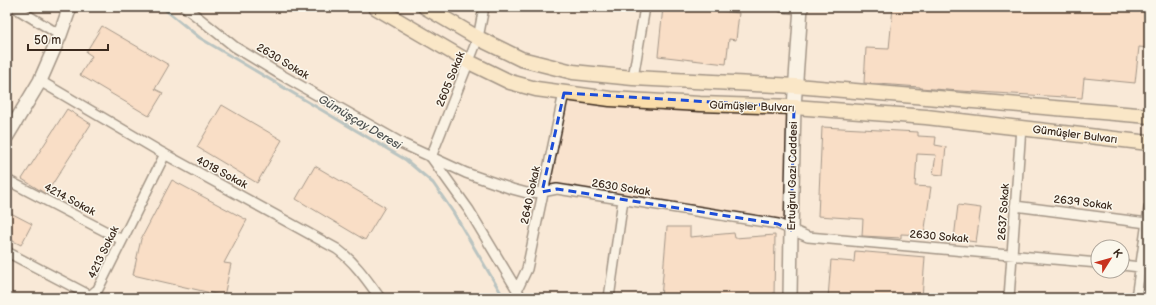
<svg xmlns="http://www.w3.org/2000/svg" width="1156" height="305" viewBox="0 0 1156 305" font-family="'Balsamiq Sans',sans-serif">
<rect width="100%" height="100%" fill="#faeede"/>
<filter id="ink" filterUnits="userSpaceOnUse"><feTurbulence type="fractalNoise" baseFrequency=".025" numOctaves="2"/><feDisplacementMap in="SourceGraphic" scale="8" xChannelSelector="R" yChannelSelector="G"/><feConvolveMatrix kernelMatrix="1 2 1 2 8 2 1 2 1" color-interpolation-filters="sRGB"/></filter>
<g filter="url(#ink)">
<!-- built -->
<path fill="#f9e3ce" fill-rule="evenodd" d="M7,7H1149V298H7ZM1098,247H1122V271H1098Z"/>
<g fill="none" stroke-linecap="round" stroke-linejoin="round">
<!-- stream -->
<path stroke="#6d909d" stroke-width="3" d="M162,7L200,38L406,160L433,183L453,212L504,298"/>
</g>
<!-- building -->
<path fill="#f8c9a8" stroke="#3b2a1e" d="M663,7H688L739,13L736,40L729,39L726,64L658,56Z
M893,7H1149V48L1139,47L1135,83L1084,78L1082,98L960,91L920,88V87L864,83L866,48L889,49Z
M102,26L169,65L155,89L163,93L149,116L80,75L92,56L86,52Z
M222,105L282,140L257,183L197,147Z
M67,109L91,124L46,194L22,179Z
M822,127L918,132V136L936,137L935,145L946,147L943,175L933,174L936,155L917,154L915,186L931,187L924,235L901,234V238L862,236L863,219L818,216Z
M315,166L385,207L365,240L296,199Z
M172,180L247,220L224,263L231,264L224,296L133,275L141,239Z
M958,205L981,208L976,242L954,239Z
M7,211L32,224L21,245L7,238Z
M667,227H690V237L734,233L735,238L775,235L774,298H661Z
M855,251L925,257L922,298H828L831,260L854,262Z"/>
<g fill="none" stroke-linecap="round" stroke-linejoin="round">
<!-- street casing -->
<g stroke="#3b2a1e" stroke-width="12">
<path id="street" d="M14,7L60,35
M185,7L235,47L278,73L403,144L466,173L512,189L527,193L542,192L557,189L778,224L808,237L1098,263
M484,7L478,38L431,157L469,210L517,290
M782,7L801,9
M633,78L645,7
M40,81L159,151L337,249C355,262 367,280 380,298
M7,180L122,240
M1015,206L1147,223
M7,252L87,294L91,295L98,289L165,154
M1122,265L1149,268
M521,298L517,290L527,269L564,93
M609,298L623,200
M1009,298L1021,127
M1136,298L1149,208"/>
</g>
<!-- secondary casing -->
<g stroke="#3b2a1e" stroke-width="16">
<path id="secondary" d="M7,136L40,81L60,35L70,7
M790,298L791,230L794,107L801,7"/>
</g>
<!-- primary casing -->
<g stroke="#3b2a1e" stroke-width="17">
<path id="primary" d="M375,7L469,62L510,82L536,89L610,99L700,104L794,107L926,117L1149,143
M425,7L478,38L521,59L573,72L633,78L796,86L1149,116"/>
</g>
<!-- street -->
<use href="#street" stroke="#fbf7ec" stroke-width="9"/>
<!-- secondary -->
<use href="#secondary" stroke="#fbf7ec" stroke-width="13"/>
<!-- primary -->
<use href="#primary" stroke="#faddab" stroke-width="14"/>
</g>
</g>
<!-- marked area -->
<path d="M0 0H1156V305H0ZM564,93L794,107L791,230L778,224L557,189L542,192Z" fill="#faeede" fill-opacity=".55" fill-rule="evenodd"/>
<path fill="none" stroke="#1d4ed8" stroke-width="3" stroke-dasharray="8 5" stroke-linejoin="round" d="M564,93L794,107L791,230L778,224L557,189L542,192Z"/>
<g text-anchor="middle" stroke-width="3" stroke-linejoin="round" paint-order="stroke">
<!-- street labels -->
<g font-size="11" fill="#3b2a1e" stroke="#fbf7ec">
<text transform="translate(283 61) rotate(31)" y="4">2630 Sokak</text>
<text transform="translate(450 79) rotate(-68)" y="4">2605 Sokak</text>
<text transform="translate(752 106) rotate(2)" y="4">Gümüşler Bulvarı</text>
<text transform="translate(1075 134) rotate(7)" y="4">Gümüşler Bulvarı</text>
<text transform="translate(222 172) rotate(28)" y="4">4018 Sokak</text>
<text transform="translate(792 176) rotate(-89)" y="4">Ertuğrul Gazi Caddesi</text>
<text transform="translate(621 187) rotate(9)" y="4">2630 Sokak</text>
<text transform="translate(530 195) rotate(-78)" y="4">2640 Sokak</text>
<text transform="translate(70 199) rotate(28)" y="4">4214 Sokak</text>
<text transform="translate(1083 202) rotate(7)" y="4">2639 Sokak</text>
<text transform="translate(1003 212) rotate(-86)" y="4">2637 Sokak</text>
<text transform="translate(939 236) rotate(5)" y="4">2630 Sokak</text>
<text transform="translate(103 252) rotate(-64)" y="4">4213 Sokak</text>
</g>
<!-- water labels -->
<g font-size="12" font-style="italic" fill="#505453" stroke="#fbf7ec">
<text transform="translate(360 122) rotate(31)" y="4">Gümüşçay Deresi</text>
</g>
</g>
<!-- margin -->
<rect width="1156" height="305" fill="none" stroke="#fbf7ec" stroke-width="24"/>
<rect x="12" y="12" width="1132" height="281" fill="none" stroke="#3b2a1e" stroke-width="1.5" filter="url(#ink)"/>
<!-- north arrow -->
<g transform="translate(1110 259) rotate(53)"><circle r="19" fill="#fbf7ec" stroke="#aea59a"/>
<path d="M0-3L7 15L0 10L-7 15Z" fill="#c8321e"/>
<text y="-6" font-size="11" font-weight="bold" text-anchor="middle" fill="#3b2a1e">K</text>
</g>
<!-- scale -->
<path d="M28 44v6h80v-6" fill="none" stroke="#3b2a1e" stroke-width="2"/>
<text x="34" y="44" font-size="12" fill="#3b2a1e" stroke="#fbf7ec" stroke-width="3" paint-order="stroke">50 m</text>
</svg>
